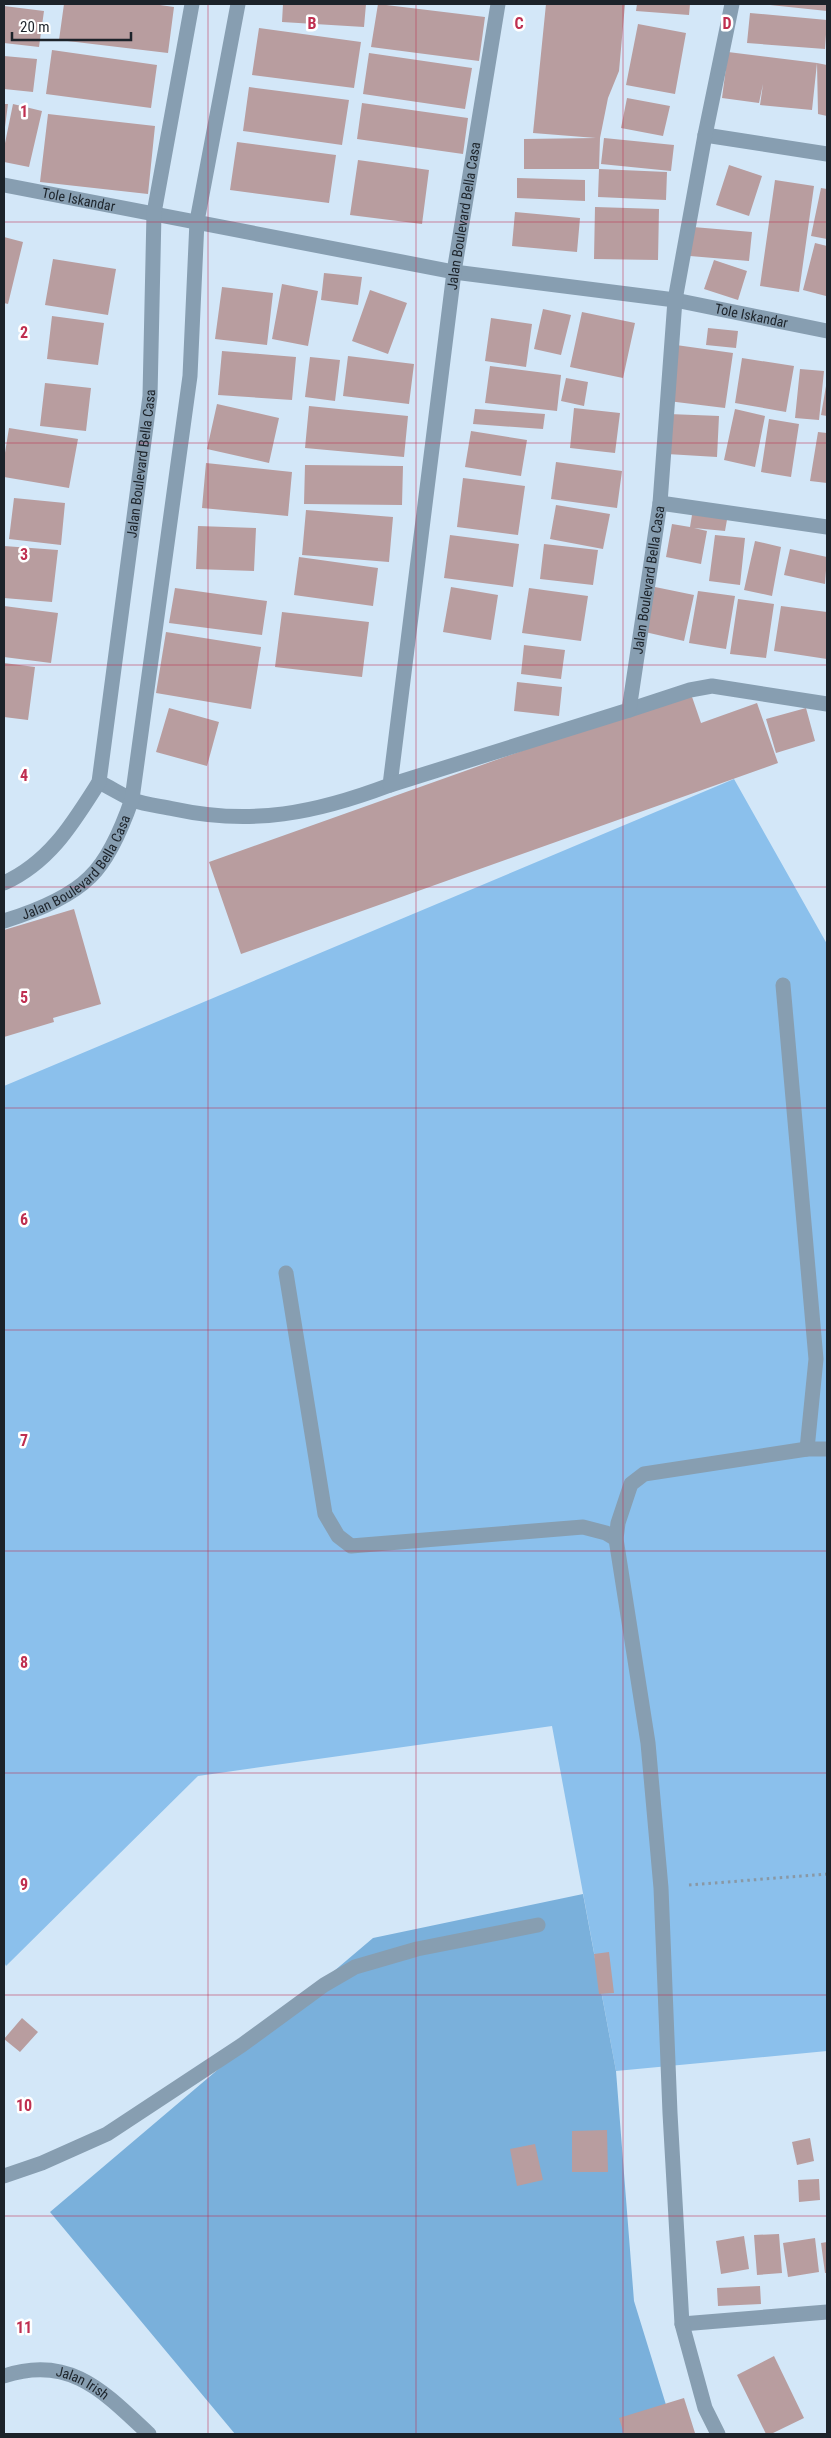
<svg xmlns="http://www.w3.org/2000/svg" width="831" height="2438" viewBox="0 0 831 2438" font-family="'Roboto Condensed',sans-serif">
<rect width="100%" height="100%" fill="#d3e7f8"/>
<!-- green -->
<path fill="#8bc0ec" d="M734,779L827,944V2051L616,2071L552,1726L198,1776L6,1966L4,1962V1086Z"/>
<!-- forest -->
<path fill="#7ab0db" d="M583,1894L616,2071L634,2301L675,2434H235L50,2212L373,1938Z"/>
<!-- building -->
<path fill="#b89d9f" d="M64,4H153L174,7L168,53L59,40Z
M283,4H366L364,27L282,22Z
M378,4L485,17L479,61L371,47Z
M546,4H625L619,71L608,98L600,138L599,169H524V139L596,138L533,133Z
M637,4H690L689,15L636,11Z
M770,4H827V11L770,5Z
M4,6L44,11L39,47L4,43Z
M750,13L827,20L825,49L747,43Z
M638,24L686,33L675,94L626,85Z
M259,28L361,42L354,88L252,75Z
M52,50L157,65L151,108L46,94Z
M728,52L817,63L812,110L760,105L763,84L759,103L722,98Z
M369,53L472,68L465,109L363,94Z
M4,56L37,59L33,92L4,89Z
M817,63L827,65V116L818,114Z
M249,87L349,100L342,145L243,131Z
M627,98L670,106L663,136L621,128Z
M362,103L468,118L463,154L357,139Z
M4,104H8L5,127H4Z
M13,104L42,111L29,167L4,162V148Z
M48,114L155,126L148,194L40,182Z
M604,138L674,145L671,171L601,164Z
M237,142L336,155L329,203L230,190Z
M358,160L429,170L422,224L350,215Z
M729,165L762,176L749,216L716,205Z
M599,169L667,172L666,200L598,197Z
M517,178L585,180V201L517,198Z
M775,180L814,186L799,292L760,286Z
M821,188L827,189V239L811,236Z
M595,207L659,209L658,260L594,259Z
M515,212L580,218L577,252L512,246Z
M693,227L752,232L749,261L690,256Z
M4,237L23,242L8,304L4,303Z
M815,243L827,246L826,296L803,290Z
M53,259L116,269L108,315L45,305Z
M714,260L747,271L738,300L704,289Z
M324,273L362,277L358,305L321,300Z
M282,284L318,291L308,346L272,339Z
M222,287L273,293L267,345L215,339Z
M370,290L407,303L388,354L352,341Z
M543,309L571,315L561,355L534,349Z
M582,312L635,323L623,378L570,367Z
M52,316L104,323L98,365L47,359Z
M491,318L532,324L526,367L485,361Z
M708,328L738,331L736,348L706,345Z
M676,345L733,353L725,408L668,401Z
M222,351L296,357L292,400L218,395Z
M348,356L414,364L409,404L343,396Z
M310,357L340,360L335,401L305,397Z
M742,358L794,366L786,412L735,403Z
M490,366L561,375L557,411L485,403Z
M800,369L824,371L819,420L795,418Z
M566,378L588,382L584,406L561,401Z
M45,383L91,388L86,431L40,426Z
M826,386L827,387V416L821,415Z
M217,404L279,418L269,463L207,449Z
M309,406L408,416L404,457L305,448Z
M574,408L620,413L615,453L570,448Z
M475,409L545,414L543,429L473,424Z
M735,409L765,416L755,467L724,460Z
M669,414L719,416L717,457L667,454Z
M769,419L799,424L791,477L761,472Z
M9,428L78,439L69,488L4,477V459Z
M471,431L527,440L521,476L465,467Z
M818,432L827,433V483L810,481Z
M556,462L622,471L617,508L551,499Z
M206,463L292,472L288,516L202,508Z
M305,465L403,466L402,505L304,504Z
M463,478L525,486L518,535L457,527Z
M14,498L65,503L61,545L9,539Z
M556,505L610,514L603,549L550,539Z
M693,509L728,514L725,531L694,528L707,531L701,564L666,557L672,524L690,527Z
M306,510L393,517L389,562L302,555Z
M198,526L256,528L254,571L196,569Z
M450,535L519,544L513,587L444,578Z
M715,535L745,538L740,585L709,581Z
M755,541L781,547L772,596L744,590Z
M544,544L598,550L593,585L540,579Z
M4,546L58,550L52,602L4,598Z
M790,549L827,557L825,584L784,575Z
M299,557L378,568L373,606L294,595Z
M451,587L498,595L491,640L443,632Z
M655,587L694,595L684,641L645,632Z
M175,588L267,601L262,635L169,623Z
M529,588L588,596L581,641L522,633Z
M698,591L735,596L726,649L689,643Z
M738,599L774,604L766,658L730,654Z
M4,606L58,613L51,663L4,657Z
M781,606L827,612V659L774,651Z
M282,612L369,622L362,677L275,667Z
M166,632L261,647L251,709L156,693Z
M524,645L565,650L561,679L521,674Z
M4,663L35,667L28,720L4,717Z
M517,682L562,687L559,716L514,711Z
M690,691L701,723L757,703L778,763L241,954L209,862Z
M169,708L219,722L207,766L156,752Z
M806,708L815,741L776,753L766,719Z
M74,909L101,1004L53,1018L54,1022L4,1037V930Z
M609,1952L614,1993L599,1994L594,1954Z
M22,2018L38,2032L20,2052L4,2039Z
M607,2130L608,2172H572V2131Z
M810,2138L814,2161L797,2165L792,2142Z
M535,2144L543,2180L517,2186L510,2149Z
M819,2179L820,2200L799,2202L798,2180Z
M779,2234L782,2273L757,2275L754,2235Z
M744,2236L749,2269L721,2274L716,2241Z
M815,2238L819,2272L788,2277L783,2243Z
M827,2242V2273H825L821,2243Z
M760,2286L761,2304L718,2306L717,2288Z
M774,2356L804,2418L771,2434H766L737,2375Z
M684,2398L695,2433L624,2434L619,2418Z"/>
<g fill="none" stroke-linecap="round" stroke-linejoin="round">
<!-- path -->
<path stroke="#8998a5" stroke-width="3" stroke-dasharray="2.5 4" stroke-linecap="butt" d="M689,1885L827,1874"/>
<!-- minor -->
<g stroke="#879eb1" stroke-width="15">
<path d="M705,135L827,154"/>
<path id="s1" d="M4,185L454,272L675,300L827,331"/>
<path d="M660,503L827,527"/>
<path d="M629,710L690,690L712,686L827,704"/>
<path id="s2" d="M99,782C111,788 122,795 133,800C146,805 161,806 174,809C252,826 316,813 390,785L454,272L498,4"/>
<path id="s3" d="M390,785L629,710L660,503L675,300L705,135L732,4"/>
<path id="s4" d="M4,883C50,862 73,823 99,782L150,396L154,213L192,4"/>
<path id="s5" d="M4,921C33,912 68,899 90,877C110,858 123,825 132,799L190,376L197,221L238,4"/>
<path d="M783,985L816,1359L807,1449"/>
<path d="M286,1273L325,1514L338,1536L351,1546L583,1527L606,1533L616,1539"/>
<path d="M4,2176L42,2163L107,2134L242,2045L324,1985L355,1967L417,1949L538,1925"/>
<path d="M682,2324L827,2312"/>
<path id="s6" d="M4,2376C70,2354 104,2392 149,2434"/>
<path d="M718,2434L705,2408L682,2324L670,2113L661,1888L648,1743L616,1539L618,1523L631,1484L644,1474L807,1449H827"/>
</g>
</g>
<!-- grid -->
<path fill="none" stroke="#bf2f50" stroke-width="1" stroke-opacity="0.55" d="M208,4V2434M416,4V2434M623,4V2434M4,222H827M4,443H827M4,665H827M4,887H827M4,1108H827M4,1330H827M4,1551H827M4,1773H827M4,1995H827M4,2216H827"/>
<g text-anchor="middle" stroke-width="5" stroke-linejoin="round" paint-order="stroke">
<!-- street labels -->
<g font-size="14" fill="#1c232a" stroke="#fff">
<text dy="5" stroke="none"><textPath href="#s1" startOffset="76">Tole Iskandar</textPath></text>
<text dy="5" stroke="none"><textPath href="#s2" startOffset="875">Jalan Boulevard Bella Casa</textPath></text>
<text dy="5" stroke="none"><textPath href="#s1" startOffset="759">Tole Iskandar</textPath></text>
<text dy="5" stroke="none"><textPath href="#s4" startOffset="462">Jalan Boulevard Bella Casa</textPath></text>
<text dy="5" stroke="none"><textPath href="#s3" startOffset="382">Jalan Boulevard Bella Casa</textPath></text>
<text dy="5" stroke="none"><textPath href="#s5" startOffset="94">Jalan Boulevard Bella Casa</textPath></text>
<text dy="5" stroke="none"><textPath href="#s6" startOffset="82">Jalan Irish</textPath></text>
</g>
</g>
<g font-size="16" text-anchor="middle" font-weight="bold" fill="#bf2f50" stroke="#fff" stroke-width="5" stroke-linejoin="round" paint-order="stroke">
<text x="312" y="29">B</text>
<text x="519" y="29">C</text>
<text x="727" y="29">D</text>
<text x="24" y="117">1</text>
<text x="24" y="338">2</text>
<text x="24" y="560">3</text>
<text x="24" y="781">4</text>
<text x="24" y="1003">5</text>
<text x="24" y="1225">6</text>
<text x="24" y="1446">7</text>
<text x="24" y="1668">8</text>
<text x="24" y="1890">9</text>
<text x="24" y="2111">10</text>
<text x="24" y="2333">11</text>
</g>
<!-- border -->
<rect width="831" height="2438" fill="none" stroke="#1c232a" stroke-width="10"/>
<!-- scale -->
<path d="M12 32v8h119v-8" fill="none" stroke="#1c232a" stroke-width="2.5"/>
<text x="20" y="32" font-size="15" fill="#1c232a" stroke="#ffffff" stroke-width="4" paint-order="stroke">20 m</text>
</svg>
